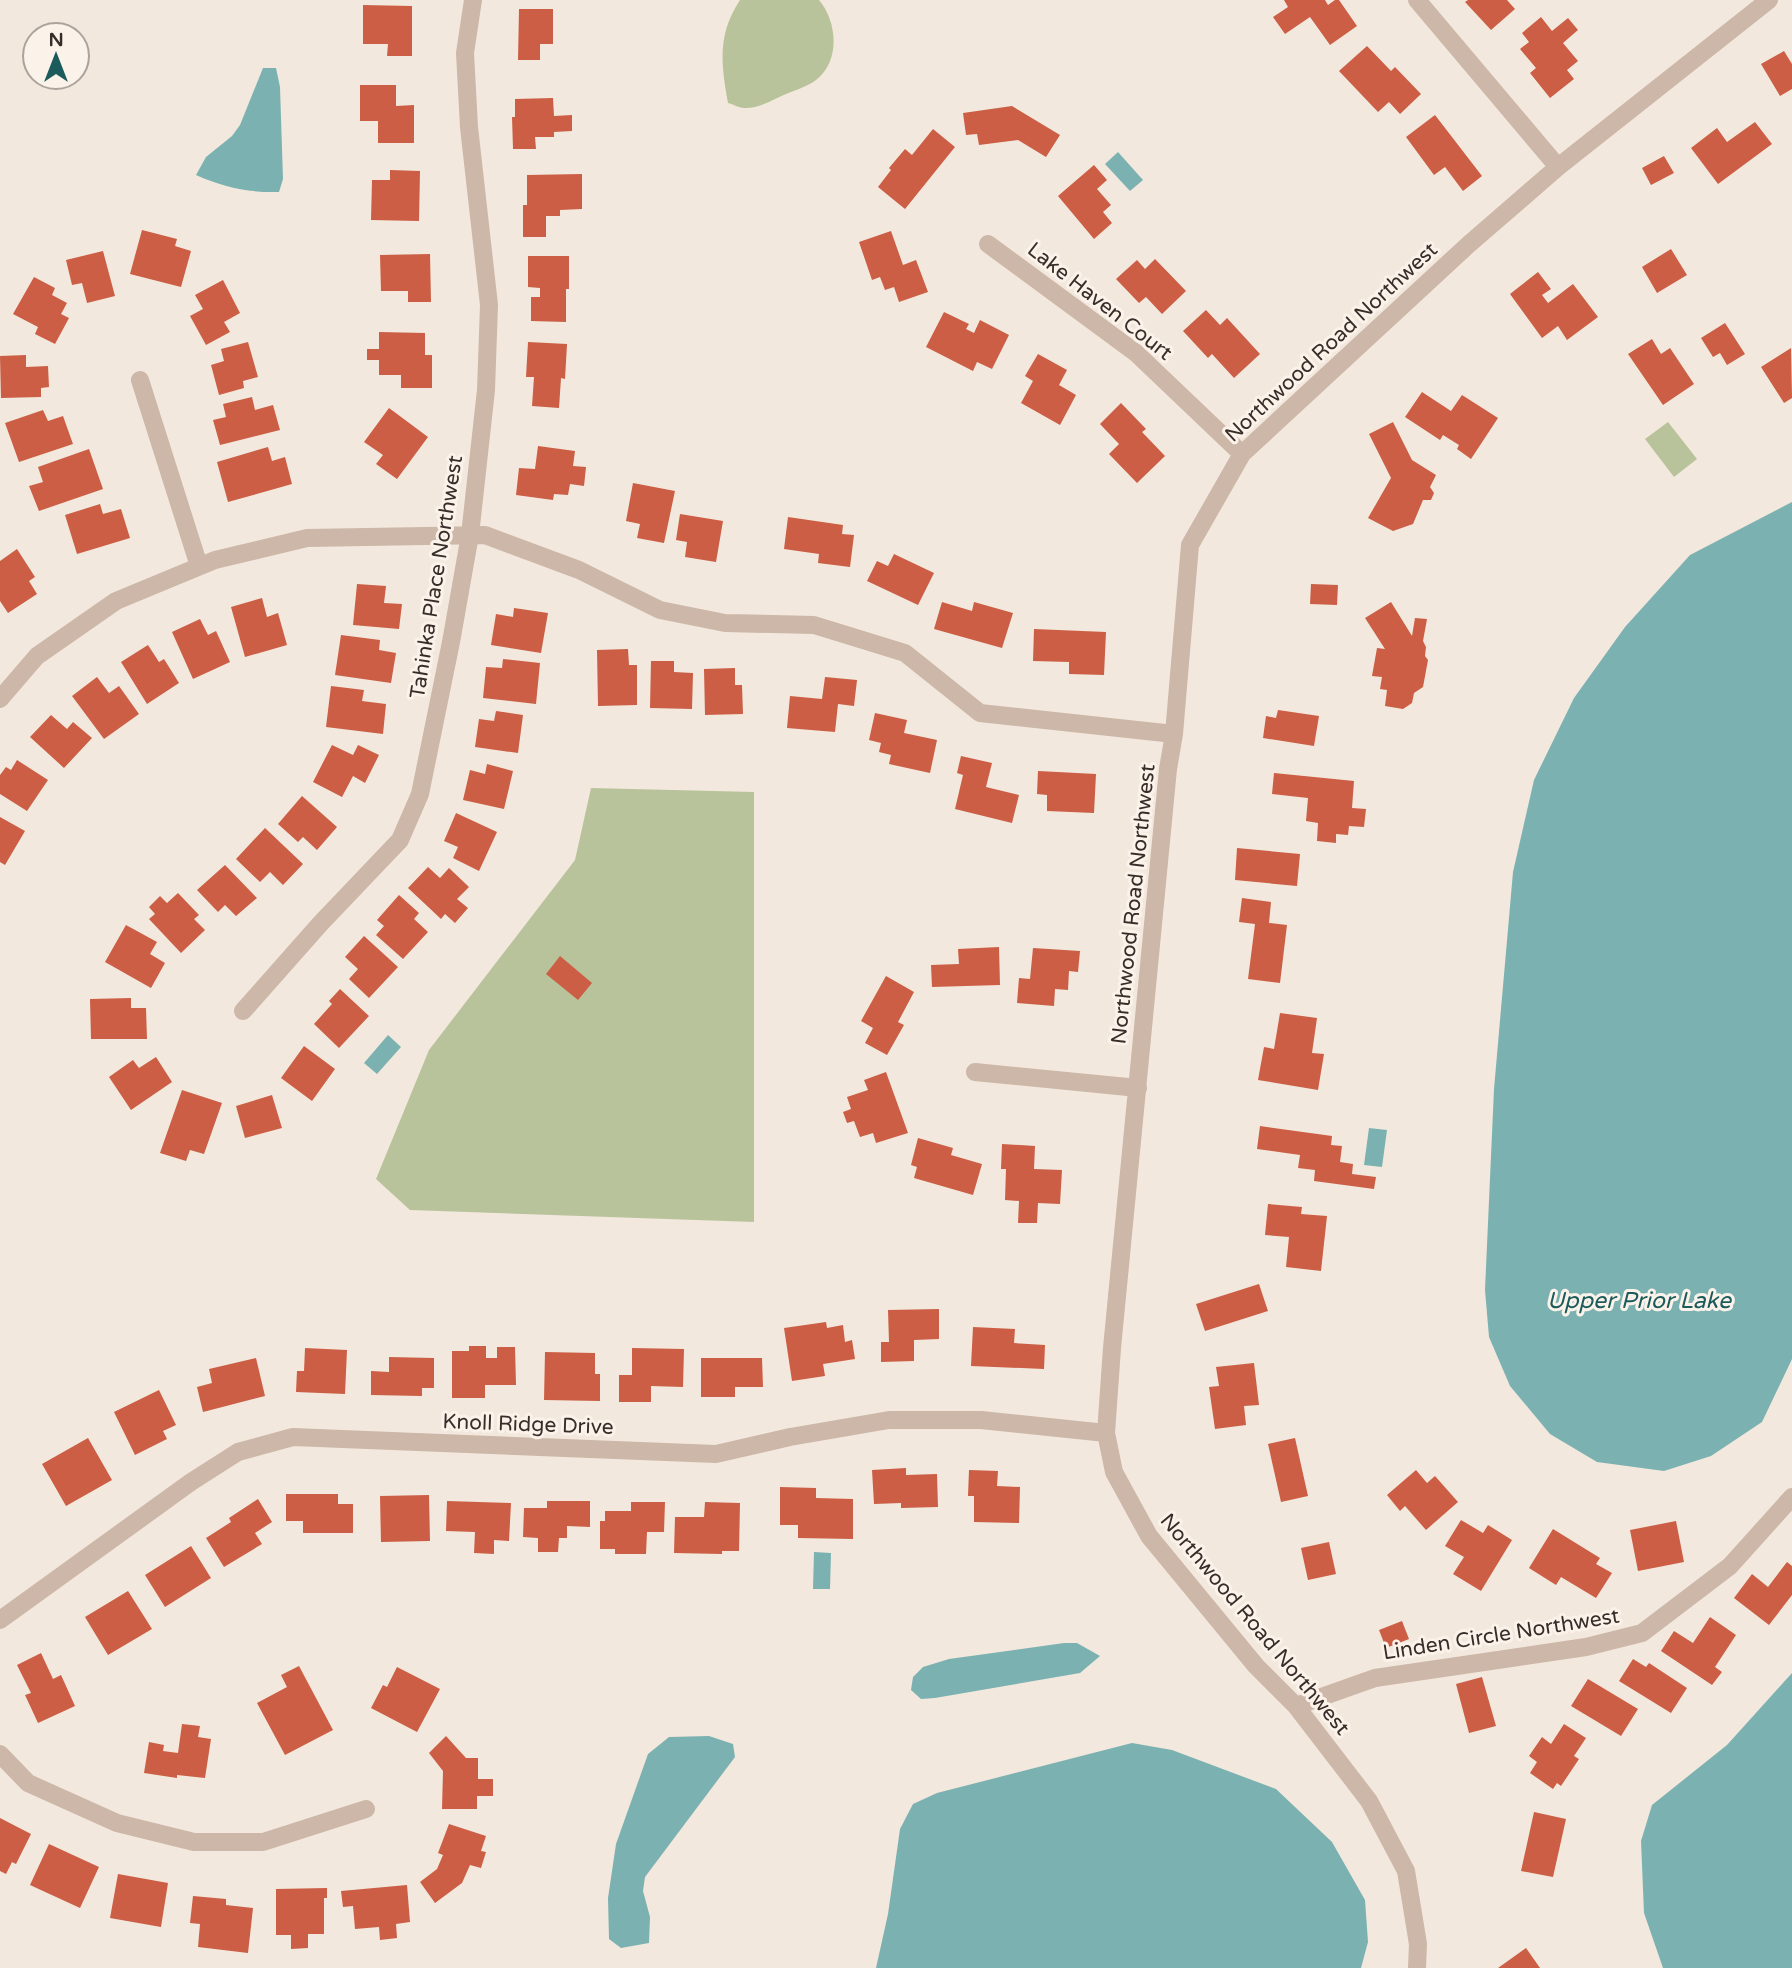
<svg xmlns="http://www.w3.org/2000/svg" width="1792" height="1968" viewBox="0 0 1792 1968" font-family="'Varela Round',sans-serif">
<rect width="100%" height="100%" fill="#f3e8dd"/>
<!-- green -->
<path fill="#b8c39c" d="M740,0H819C837,21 841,61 816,80C808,86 796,90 786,94C774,99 758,109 744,108C739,108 733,104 728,103C721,64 717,35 740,0Z
M1668,422L1697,459L1674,477L1645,439Z
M591,788L754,792V1222L410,1210L376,1179L429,1050L575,860Z"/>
<!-- water -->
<path fill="#7bb2b1" d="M263,68H276L280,87L283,179L279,192C249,193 223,187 196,175L206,157L232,136L240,125Z
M1118,152L1143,180L1130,191L1105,164Z
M1792,502V1359L1762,1422L1711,1456L1664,1471L1597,1462L1550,1434L1510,1386L1489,1337L1485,1290L1494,1089L1513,872L1534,780L1574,698L1625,627L1690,555Z
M388,1035L401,1047L377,1074L364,1063Z
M1369,1128L1387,1130L1382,1167L1364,1165Z
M814,1552L831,1553L830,1589H813Z
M1064,1643H1077L1100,1656L1080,1673L935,1698L921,1699L911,1690L913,1677L923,1667L949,1659Z
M1792,1673V1968H1663L1644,1913L1641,1841L1652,1805L1727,1745Z
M709,1736L733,1744L735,1757L645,1877L643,1891L650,1917L649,1943L621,1948L609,1939L608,1898L616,1844L648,1754L669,1737Z
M1132,1743L1172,1750L1276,1789L1332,1842L1365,1900L1368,1942L1361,1968H876L888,1914L900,1829L913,1804L937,1793Z"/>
<!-- building -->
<path fill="#cb5e44" d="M1284,0H1325L1328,5L1335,0H1339L1357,26L1330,45L1310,17L1285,34L1273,17L1288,7Z
M1468,0H1507L1515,9L1491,30L1465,2Z
M363,5L412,6V56H387L388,44H363Z
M519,9H553V44H540V60H518Z
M1541,17L1552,31L1568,18L1578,30L1563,43L1578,61L1567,70L1574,79L1550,98L1530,73L1536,68L1520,49L1529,42L1522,33Z
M1367,46L1391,71L1395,67L1421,94L1400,114L1389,102L1378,112L1339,71Z
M1784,51L1792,64V89L1780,96L1761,64Z
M360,85H396V106L414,105V143H378V121H360Z
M553,98L554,116L572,115V131L554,132V137H535L536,149H513L512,117H515V99Z
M1012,106L1060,135L1046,157L1018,140L979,145L977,134L966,135L963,113Z
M1435,115L1482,176L1463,191L1445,167L1434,175L1406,137Z
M1755,122L1772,144L1718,184L1691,148L1717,128L1727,142Z
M933,129L955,147L905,209L878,187L891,170L889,168L905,149L912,155Z
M1664,156L1674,173L1651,185L1642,168Z
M1094,165L1107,180L1097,189L1111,205L1103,212L1112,223L1094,239L1058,196Z
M390,170L420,171L419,221L371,220L372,180H390Z
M582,174V209L560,210V216H546V237H523V205H527V175Z
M142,230L177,239L175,246L191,251L181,287L130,274Z
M891,231L903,265L916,260L928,292L899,302L894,287L885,290L880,277L872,280L859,242Z
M1671,249L1687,275L1657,293L1642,267Z
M103,251L115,296L87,303L82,283L72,285L66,260Z
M430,254L431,302H408V291H381L380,255Z
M528,256H569V289H566V322L531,321V297H540V288L528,287Z
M1155,259L1186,291L1162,314L1146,297L1139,303L1116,279L1137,260L1145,269Z
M1538,272L1551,289L1542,295L1548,303L1573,284L1598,317L1567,340L1558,326L1542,338L1510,294Z
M34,277L55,288L52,295L67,303L61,314L69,318L55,344L35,334L38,327L13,314Z
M223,280L240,313L224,322L230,332L206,345L190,316L203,309L195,295Z
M1206,310L1220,325L1227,318L1260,354L1234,378L1212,354L1208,358L1183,331Z
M944,312L969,324L966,329L974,333L980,320L1009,335L992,369L977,362L973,371L926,347Z
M1725,323L1745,354L1727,365L1720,353L1713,357L1701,338Z
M379,332L425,333V355H432V388H401V375H379V360H367V349H379Z
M1652,339L1661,354L1670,348L1694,384L1663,405L1628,354Z
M248,342L258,377L243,381L244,388L219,395L211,365L224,361L221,349Z
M528,342L567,344L565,379L561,378L559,408L532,406L534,377H526Z
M1791,348L1792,398L1784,403L1761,367Z
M1038,354L1067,370L1059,385L1076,395L1060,425L1021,403L1033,381L1025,376Z
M26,355V367L48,366L49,387L41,388V397L1,398L0,356Z
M1422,392L1451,411L1462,395L1498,418L1471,459L1457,449L1459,445L1443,435L1440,440L1405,417Z
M252,397L255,410L273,405L280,430L220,445L213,420L226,417L223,404Z
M1121,403L1146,429L1142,432L1165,456L1137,483L1109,454L1119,444L1100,424Z
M389,408L428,437L397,479L376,464L383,455L364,442Z
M43,410L48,421L63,416L73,444L19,462L5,423Z
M1393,422L1412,460L1436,475L1430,487L1434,493L1431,500H1423L1413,524L1393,531L1368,518L1391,478L1369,434Z
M538,446L575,451L573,466L586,467L584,486L570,484L568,495L554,494L553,500L516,495L519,468L535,469Z
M268,447L272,461L285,457L292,484L228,502L217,462Z
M89,449L103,489L39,511L29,486L43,482L38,467Z
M633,483L675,491L664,543L637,538L640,524L626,521Z
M100,504L103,514L121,509L130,538L77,554L65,515Z
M680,514L723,521L716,562L685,557L687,542L676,540Z
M788,517L843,525L842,534L854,535L850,567L818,563L819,554L784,549Z
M17,549L35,577L29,581L37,594L8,613L0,601V561Z
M894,554L934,573L918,605L867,581L877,561L888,566Z
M357,584L386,586L384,603L402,604L399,629L353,625Z
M1311,584L1338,585L1337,605L1310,604Z
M262,598L267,617L278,613L287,645L245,657L231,607Z
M942,602L972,611L974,602L1013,613L1002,648L934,629Z
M1391,602L1412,636L1415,618L1427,619L1423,641L1426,647L1425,656L1428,660L1423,687L1414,693L1412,703L1403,709L1385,706L1387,690L1380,689L1382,677L1372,676L1377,648L1385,649L1365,618Z
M514,608L548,613L541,653L491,645L496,614L513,617Z
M200,619L208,635L216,631L230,662L193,679L172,632Z
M1034,629L1106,632L1104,675L1069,674V662L1033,661Z
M341,635L380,640L379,650L396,653L391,683L335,675Z
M148,645L159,662L164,659L179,683L147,704L121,662Z
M628,649L629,665H637V705L598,706L597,650Z
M503,659L540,663L536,704L483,698L486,667L502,668Z
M651,661H674V672L693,673L692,709L650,708Z
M735,668V685H742L743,714L705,715L704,669Z
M97,677L109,693L119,686L139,714L104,739L72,696Z
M825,677L857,680L854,706L838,704L835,732L787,728L790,696L822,699Z
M331,686L364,690L362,701L386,704L383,734L326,727Z
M1278,710L1319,716L1314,746L1263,738L1266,716L1276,718Z
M496,711L523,715L518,753L475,747L479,719L494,721Z
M875,713L907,720L904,733L937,740L930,773L889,764L891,755L879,752L881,743L869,740Z
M51,715L67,729L73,722L92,738L64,768L30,737Z
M332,745L353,755L358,745L379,755L365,783L353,776L342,797L313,782Z
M961,756L992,763L986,787L1019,795L1012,823L955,809L963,775L957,773Z
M17,760L48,780L27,811L0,794V775L6,767L11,770Z
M487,764L513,771L504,809L463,800L470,770L485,774Z
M1038,771L1096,774L1094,813L1047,811V795L1037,794Z
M1274,773L1354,781L1352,808L1366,809L1364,827L1349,826L1348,835L1336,834V843L1317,841L1318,823L1306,821L1308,798L1272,794Z
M302,796L337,827L317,850L303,837L298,842L278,824Z
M456,813L497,832L479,871L453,858L458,847L444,841Z
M0,817L25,831L5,865L0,862Z
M265,828L303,864L283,885L270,872L260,882L236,859Z
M1237,848L1300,854L1297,886L1235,880Z
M225,865L257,898L236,916L225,905L218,912L197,890Z
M428,867L440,878L449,868L469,887L457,899L468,908L455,923L445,914L441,919L408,888Z
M178,893L199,915L194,919L205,930L181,953L149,919L155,914L149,907L160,896L167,903Z
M399,895L419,913L414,919L428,932L403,959L376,935L384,926L377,920Z
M1242,898L1271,902L1269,923L1287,925L1280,983L1248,979L1255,924L1239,922Z
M126,925L157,942L150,954L165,963L151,988L105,962Z
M364,936L398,967L369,998L349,979L358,969L345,957Z
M999,947L1000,985L932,987L931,965L959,964L958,949Z
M1033,948L1080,951L1078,972L1069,971L1068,990L1055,989L1054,1006L1017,1003L1019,978L1030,979Z
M560,956L592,983L578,1000L546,974Z
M886,976L914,992L898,1022L904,1025L887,1055L865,1043L873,1028L861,1021Z
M340,989L369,1016L339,1048L314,1024L332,1004L329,1001Z
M131,998V1008H146L147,1039H91L90,999Z
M1280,1013L1317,1018L1312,1053L1324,1054L1318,1090L1258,1080L1264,1047L1274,1049Z
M304,1046L335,1069L312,1101L281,1078Z
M156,1057L172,1082L131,1110L109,1077L133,1060L139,1068Z
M886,1072L908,1133L876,1143L873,1133L860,1137L854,1121L847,1123L843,1112L851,1109L847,1097L868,1090L864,1080Z
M182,1090L222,1103L204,1154L190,1150L186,1161L160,1153Z
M272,1095L282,1128L245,1138L236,1106Z
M1260,1126L1332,1136L1331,1145L1342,1146L1340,1162L1353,1164L1352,1174L1376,1177L1374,1189L1314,1181L1315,1170L1298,1168L1300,1155L1257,1149Z
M918,1138L953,1148L951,1155L982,1164L973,1195L914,1178L917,1167L911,1165Z
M1002,1144L1035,1146L1034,1169L1062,1170L1060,1204L1038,1203L1037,1223H1018L1019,1201L1005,1200L1006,1169H1001Z
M1268,1204L1302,1207L1301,1214L1327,1216L1321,1271L1286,1267L1289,1237L1265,1235Z
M1259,1284L1268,1311L1205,1331L1196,1304Z
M939,1309V1339L914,1340V1361L881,1362V1342H889L888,1310Z
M826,1322L827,1328L843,1325L845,1342L852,1340L855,1359L823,1364L825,1376L792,1381L784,1328Z
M973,1327L1015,1329L1014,1343L1045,1345L1044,1369L971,1366Z
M469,1346H486V1358H497V1347H515L516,1385H485V1398H452V1351H469Z
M305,1348L347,1350L345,1394L296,1392L297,1371H304Z
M632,1348L684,1349L683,1387L651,1386V1402H619V1375H632Z
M545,1352L595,1353V1374H600V1401L544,1400Z
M389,1357L434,1358V1388H422V1396L371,1395V1371L389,1372Z
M256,1358L265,1396L203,1412L197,1387L212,1383L209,1369Z
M701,1358H762L763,1387H735V1397H701Z
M1254,1363L1259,1405L1244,1406L1246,1425L1215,1429L1209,1387L1219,1386L1216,1367Z
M159,1390L176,1425L163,1431L167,1439L135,1455L114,1412Z
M88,1438L112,1480L66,1506L42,1464Z
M1295,1438L1308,1496L1281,1502L1268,1444Z
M906,1468V1475L937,1474L938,1507L901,1508V1503L874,1504L872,1470Z
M969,1470L998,1471L997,1486L1020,1487L1019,1523L974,1522V1496H968Z
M1416,1470L1427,1483L1435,1476L1458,1502L1426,1530L1405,1506L1400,1511L1387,1495Z
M780,1487L816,1488V1498L853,1499V1539L798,1538V1525H780Z
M286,1494H338V1504H353V1533H303V1521H286Z
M429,1495L430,1541L381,1542L380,1496Z
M258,1499L272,1522L255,1533L262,1544L224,1567L206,1538L231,1522L229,1518Z
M447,1501L511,1503L509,1541L494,1540V1554L474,1553L475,1532L446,1531Z
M547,1501H590V1527L567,1526V1538H559L558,1552H538V1538L523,1537L524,1508H547Z
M631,1502H665L664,1532H647L646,1554H615V1549H600V1521H605V1511H631Z
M705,1502L740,1503L739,1551H722V1554L674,1553L675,1517H704Z
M1461,1520L1483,1533L1488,1525L1512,1540L1481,1591L1453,1574L1464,1557L1445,1546Z
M1676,1521L1684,1562L1638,1571L1630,1530Z
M1553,1529L1600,1558L1596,1564L1612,1573L1596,1598L1561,1577L1556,1585L1529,1568Z
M1329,1542L1336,1574L1308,1580L1301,1548Z
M191,1546L211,1578L165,1607L145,1575Z
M1787,1562L1792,1566V1595L1769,1625L1734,1598L1752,1574L1768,1587Z
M128,1591L152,1629L108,1655L85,1617Z
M1710,1617L1736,1635L1715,1667L1722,1672L1712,1685L1661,1651L1674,1631L1693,1643Z
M1402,1621L1409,1639L1386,1648L1379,1630Z
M41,1653L53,1679L61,1675L75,1706L38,1723L25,1695L31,1693L17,1665Z
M1633,1659L1646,1667L1649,1663L1687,1688L1671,1713L1619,1681Z
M299,1666L333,1730L285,1755L257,1703L287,1687L281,1675Z
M397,1667L440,1689L417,1732L371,1708L383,1685L387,1687Z
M1482,1677L1496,1726L1469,1733L1456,1684Z
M1588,1679L1638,1709L1621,1736L1571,1706Z
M182,1724L200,1726L198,1737L211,1739L205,1778L177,1775V1778L144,1773L149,1742L164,1745L163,1751L178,1753Z
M1564,1724L1586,1738L1574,1756L1579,1759L1561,1786L1557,1783L1553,1789L1530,1773L1537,1762L1529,1756L1542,1737L1551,1744Z
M446,1736L466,1758H478V1779H493V1796H477V1809H442L443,1771L429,1753Z
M1534,1812L1566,1819L1553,1877L1521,1871Z
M0,1818L31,1834L16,1864L12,1862L6,1874L0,1871Z
M449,1824L486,1836L481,1851L486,1852L481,1868L470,1865L462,1883L435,1903L420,1882L437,1869L443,1855L438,1853Z
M49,1844L99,1867L80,1908L30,1885Z
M118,1874L168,1883L161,1927L110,1918Z
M407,1885L410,1922L396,1924L397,1938L380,1940L379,1927L355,1929L353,1906L343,1907L341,1891Z
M327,1888V1898H324V1934H308V1948L291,1949V1935H276V1889Z
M193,1896L226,1899V1905L253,1908L248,1953L198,1947L200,1924L190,1923Z
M1526,1948L1540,1968H1498Z"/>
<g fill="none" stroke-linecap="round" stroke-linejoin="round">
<!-- minor -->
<path stroke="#ccb7a8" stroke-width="18" d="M1417,0L1558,167
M988,244L1136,353L1242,454
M140,380L199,566
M0,699L37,656L116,601L215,560L307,538L485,535L579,570L660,610L725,623L814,625L905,653L980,713L1174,734
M243,1011L320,924L400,840L420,794L451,642L470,535L486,390L489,305L469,127L465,53L473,0
M975,1072L1138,1088
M0,1620L191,1482L238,1452L293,1437L716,1454L790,1437L889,1420H981L1106,1433
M1296,1706L1375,1678L1586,1647L1642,1633L1730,1566L1792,1497
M0,1754L28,1783L117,1823L194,1842H263L366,1809
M1417,1968L1418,1944L1406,1871L1369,1801L1296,1706L1256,1666L1149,1536L1114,1472L1106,1433L1112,1348L1168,769L1174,734L1190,545L1242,454L1468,245L1558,167L1769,0"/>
</g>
<g text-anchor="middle" stroke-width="6" stroke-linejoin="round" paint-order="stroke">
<!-- street labels -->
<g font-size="21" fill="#392d29" stroke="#fbf2ea">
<text transform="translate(1100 301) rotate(38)" y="7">Lake Haven Court</text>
<text transform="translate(1331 342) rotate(-43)" y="7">Northwood Road Northwest</text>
<text transform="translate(436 577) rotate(-81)" y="7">Tahinka Place Northwest</text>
<text transform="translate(1133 904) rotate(-84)" y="7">Northwood Road Northwest</text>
<text transform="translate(528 1424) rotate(2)" y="7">Knoll Ridge Drive</text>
<text transform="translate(1255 1624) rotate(50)" y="7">Northwood Road Northwest</text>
<text transform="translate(1501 1634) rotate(-9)" y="7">Linden Circle Northwest</text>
</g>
<!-- water labels -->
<g font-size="23" font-style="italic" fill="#1c5b5c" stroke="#fbf2ea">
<text x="1639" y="1308">Upper Prior Lake</text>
</g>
</g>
<!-- north arrow -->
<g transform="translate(56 56)"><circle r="33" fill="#fbf2ea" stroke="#ada39d" stroke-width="2"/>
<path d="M0-5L12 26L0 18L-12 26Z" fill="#1c5b5c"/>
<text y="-10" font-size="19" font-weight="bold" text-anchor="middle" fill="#392d29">N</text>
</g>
</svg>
